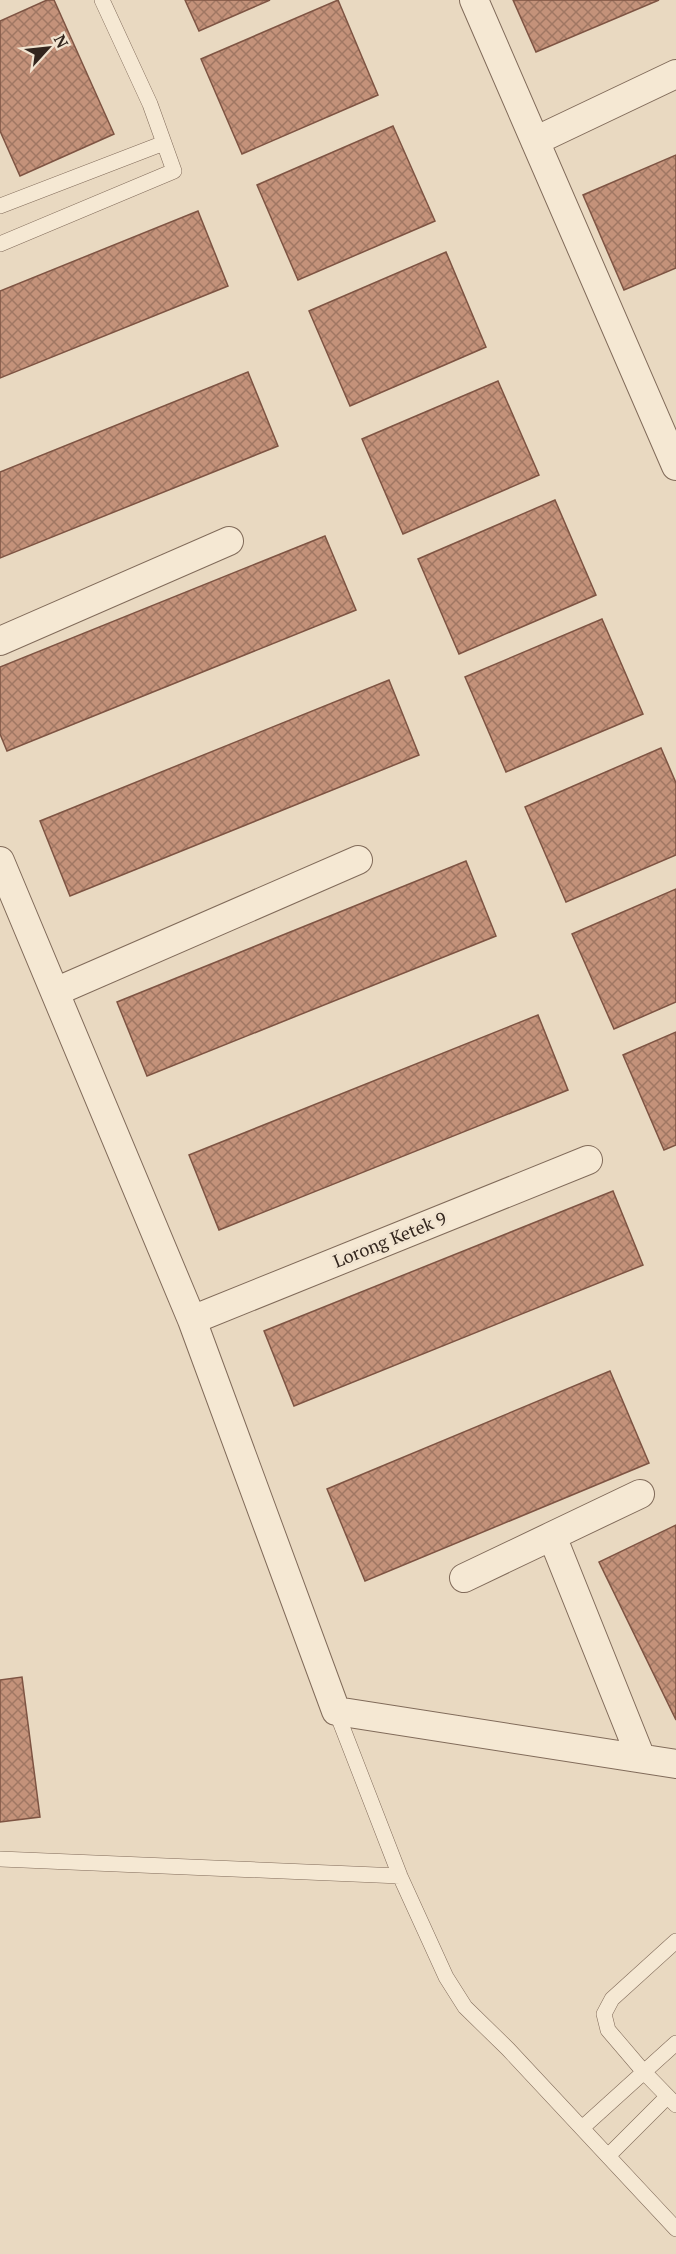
<svg xmlns="http://www.w3.org/2000/svg" width="676" height="2254" viewBox="0 0 676 2254" font-family="'PT Serif',serif">
<defs>
<pattern id="building-cross-hatch" width="8" height="8" patternUnits="userSpaceOnUse" patternTransform="scale(1.5)"><rect width="8" height="8" fill="#c4927a"/><path d="M0 0l8 8M0 8l8-8" fill="none" stroke="#a07763"/></pattern>
</defs>
<rect width="100%" height="100%" fill="#e9d9c1"/>
<!-- building -->
<path fill="url(#building-cross-hatch)" stroke="#7e5443" stroke-width="1.5" d="M47,0H54L114,134L20,176L0,131V21Z
M185,0H270L199,31Z
M338,0L378,95L242,154L201,59Z
M513,0H659L536,52Z
M393,126L435,221L298,280L257,185Z
M676,155V268L624,290L583,195Z
M198,211L228,286L0,378V291Z
M446,252L486,347L350,406L309,311Z
M248,372L278,446L0,558V472Z
M498,381L539,475L403,534L362,439Z
M555,500L596,595L459,654L418,559Z
M325,536L356,610L7,751L0,734V667Z
M602,619L643,714L506,772L465,677Z
M389,680L419,755L70,896L40,821Z
M661,748L676,783V855L566,902L525,807Z
M466,861L496,936L147,1076L117,1002Z
M676,889V1002L614,1029L572,934Z
M538,1015L568,1090L219,1230L189,1155Z
M676,1032V1145L664,1150L623,1055Z
M613,1191L643,1265L294,1406L264,1331Z
M610,1371L649,1463L365,1581L327,1489Z
M676,1525V1720L599,1562Z
M22,1677L40,1817L0,1822V1680Z"/>
<g fill="none" stroke-linecap="round" stroke-linejoin="round">
<!-- lane casing -->
<g stroke="#816b5a" stroke-width="16">
<path id="lane" d="M0,206L164,143L150,104L102,0
M0,244L174,171L164,143
M336,1711L400,1876L446,1977L465,2007L508,2049L676,2229
M0,1859L400,1876
M676,1941L612,1999L604,2014L608,2030L643,2071L676,2105
M582,2128L676,2043
M608,2156L667,2097"/>
</g>
<!-- street casing -->
<g stroke="#816b5a" stroke-width="30">
<path id="street" d="M474,0L676,466
M535,141L676,74
M0,641L229,541
M0,861L192,1320L336,1711L676,1764
M55,992L358,860
M192,1320L588,1160
M640,1494L552,1536L641,1758
M464,1578L552,1536"/>
</g>
<!-- lane -->
<use href="#lane" stroke="#f5e8d3" stroke-width="15"/>
<!-- street -->
<use href="#street" stroke="#f5e8d3" stroke-width="28"/>
</g>
<g text-anchor="middle" stroke-width="6" stroke-linejoin="round" paint-order="stroke">
<!-- street labels -->
<g font-size="18" fill="#32251d" stroke="#f1e4d0">
<text transform="translate(390 1240) rotate(-22)" y="6">Lorong Ketek 9</text>
</g>
</g>
<!-- north arrow -->
<g transform="translate(48 48) rotate(63)" stroke="#f1e4d0" stroke-width="4.5" paint-order="stroke">
<path d="M0-4.5L10 22L0 15L-10 22Z" fill="#32251d"/>
<text y="-9" font-size="16" font-weight="bold" text-anchor="middle" fill="#32251d">N</text>
</g>
</svg>
